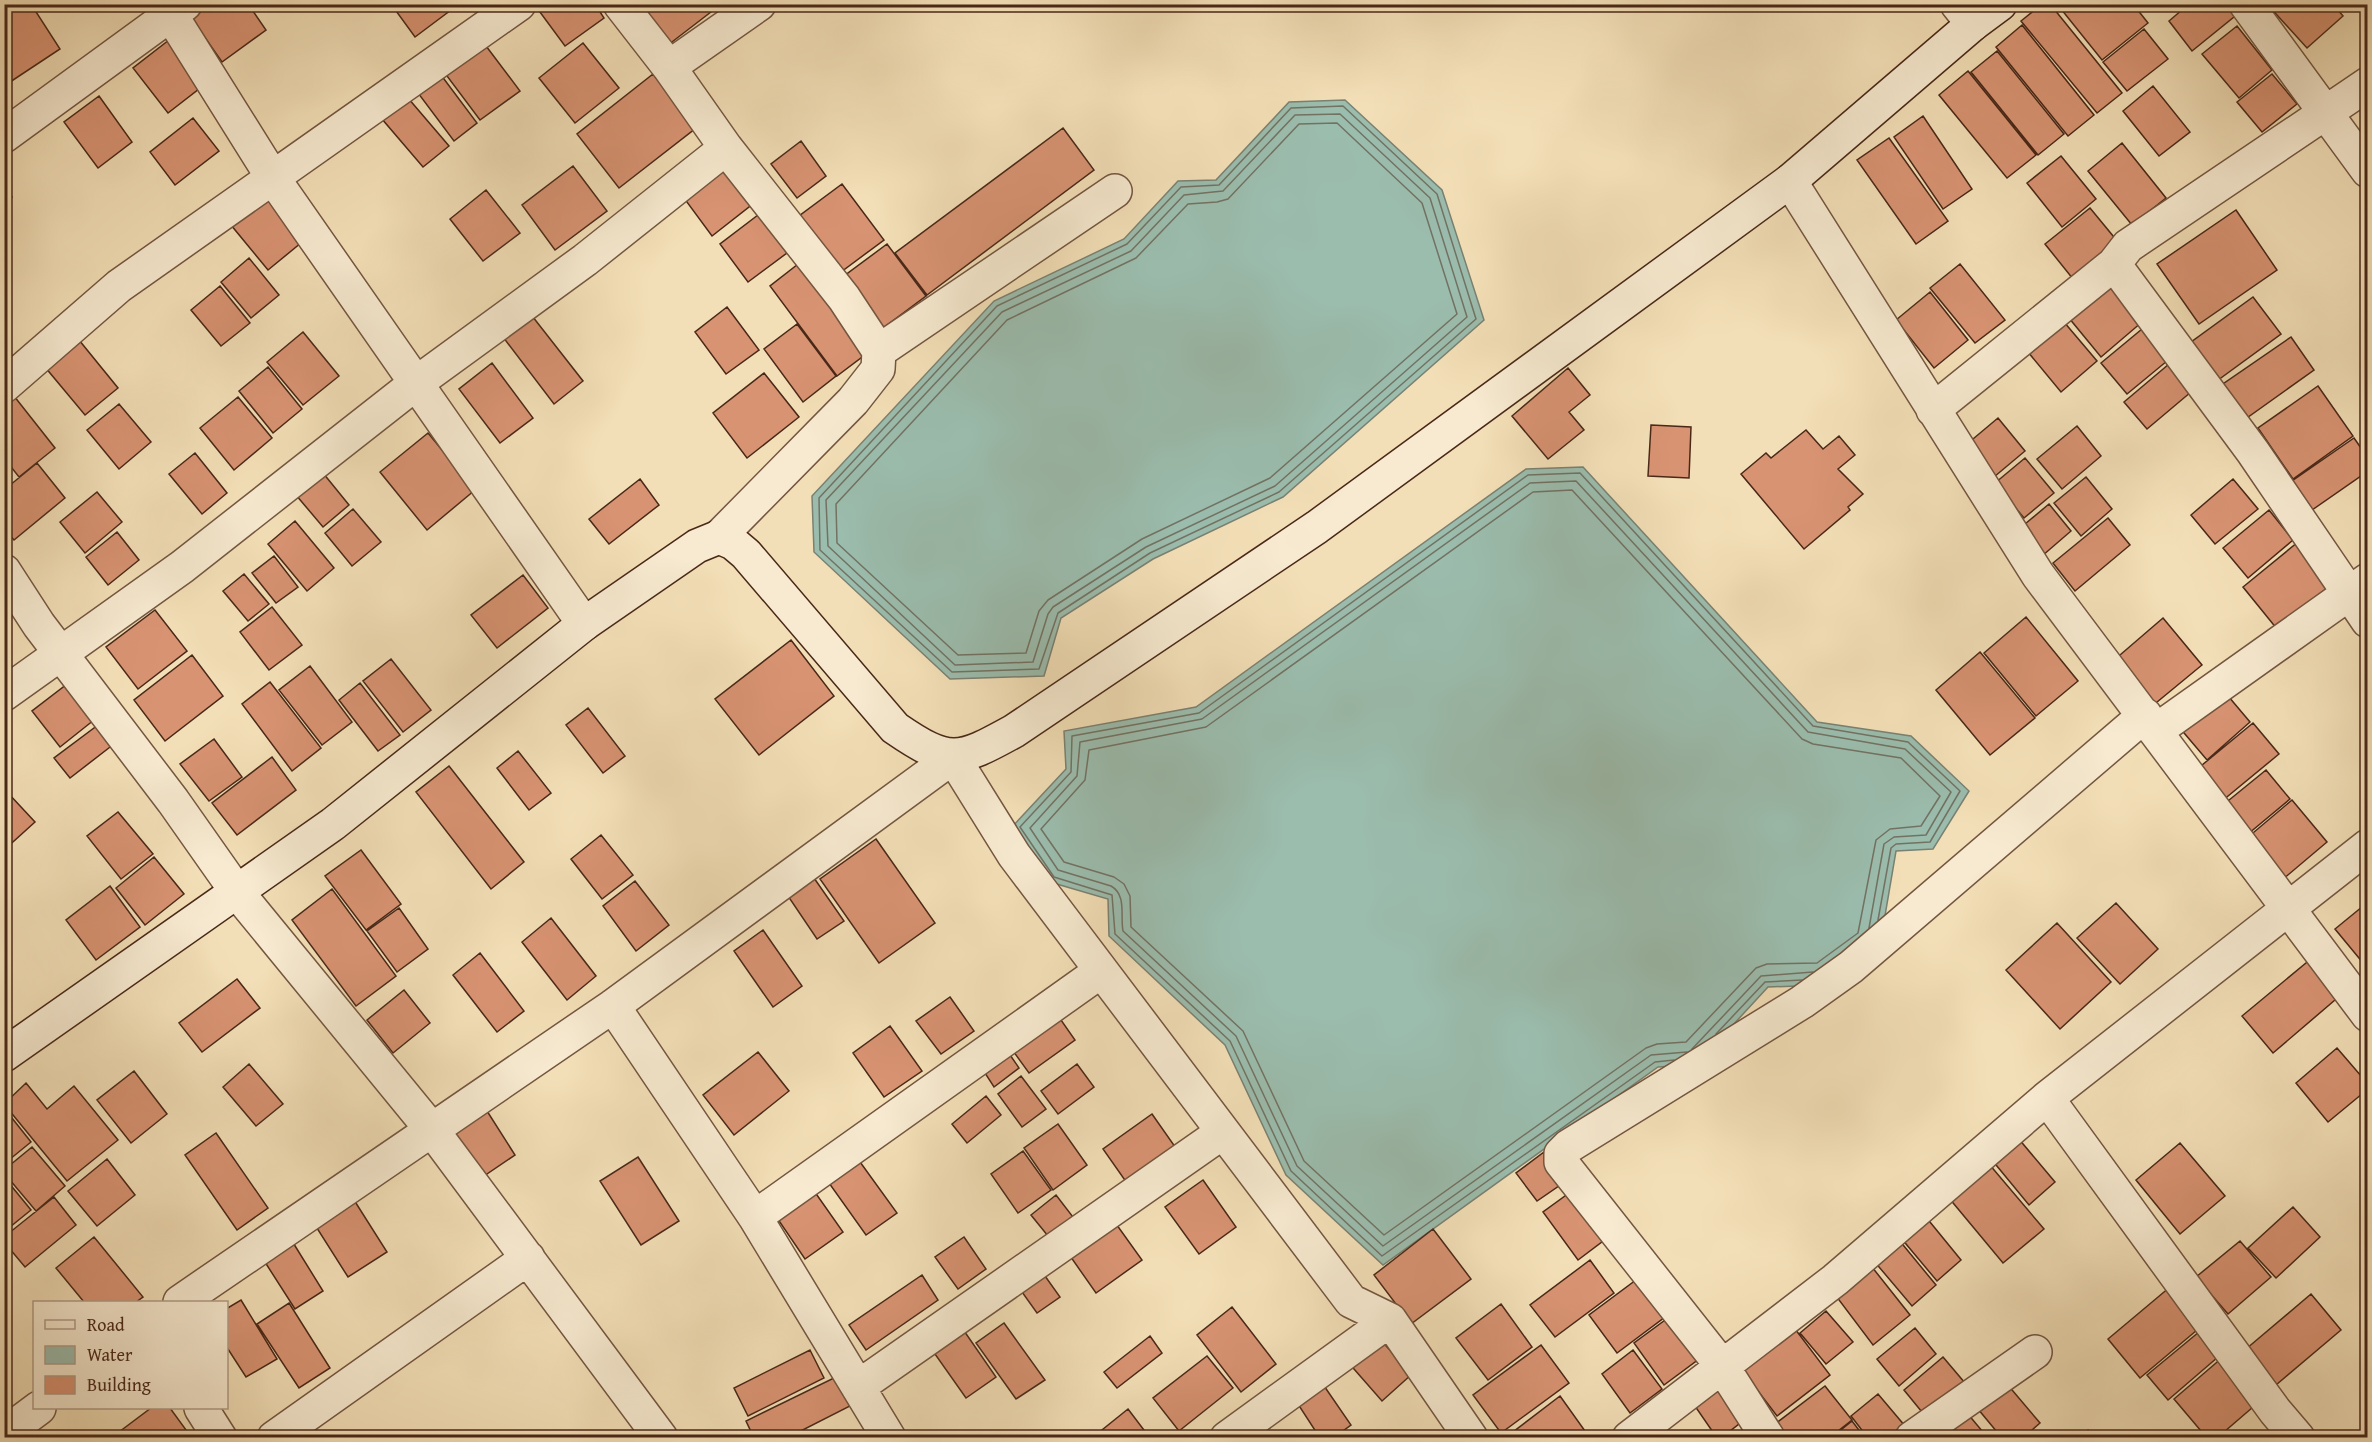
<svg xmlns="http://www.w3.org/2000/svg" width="2372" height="1442" viewBox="0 0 2372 1442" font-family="'Gentium Book Plus',serif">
<rect width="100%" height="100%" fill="#f3dfb7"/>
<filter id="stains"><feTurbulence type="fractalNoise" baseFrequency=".00333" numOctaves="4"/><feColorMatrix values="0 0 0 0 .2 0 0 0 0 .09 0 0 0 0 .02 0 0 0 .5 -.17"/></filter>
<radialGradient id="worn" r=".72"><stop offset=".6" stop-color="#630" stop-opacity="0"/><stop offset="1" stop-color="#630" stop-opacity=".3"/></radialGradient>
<!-- water -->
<path fill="#9bbdae" stroke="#7a8172" stroke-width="1.5" d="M1345,100L1442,190L1484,320L1283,497L1153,559L1061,618L1044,676L950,679L814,552L812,496L994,301L1124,239L1178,181L1216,180L1289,102Z
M1583,467L1817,722L1911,736L1969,791L1933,849L1896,851L1880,945L1825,985L1768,987L1696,1065L1658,1067L1383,1265L1286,1175L1225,1045L1109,936L1108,899L1050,882L1011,828L1066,769L1064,731L1196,707L1526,469Z"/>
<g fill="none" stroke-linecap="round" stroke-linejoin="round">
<!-- shore -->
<path stroke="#727263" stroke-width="1.5" d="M1343,106L1437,194L1476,319L1279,492L1150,553L1058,613L1039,669L952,672L820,550L819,498L997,306L1127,244L1181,187L1219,185L1291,108Z
M1340,114L1430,198L1467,317L1275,486L1146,547L1053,607L1048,614L1033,662L955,665L828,546L826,500L1002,312L1131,251L1184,195L1223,191L1295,115Z
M1337,123L1422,203L1457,314L1270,478L1142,539L1048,600L1039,611L1026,653L958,655L837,543L836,504L1007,320L1136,258L1188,204L1217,202L1228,199L1299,124Z
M1572,490L1802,739L1813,744L1901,758L1940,796L1921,826L1890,829L1876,840L1858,933L1817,963L1767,964L1756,968L1686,1042L1657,1044L1646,1048L1384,1235L1304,1161L1243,1031L1131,927L1130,896L1124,884L1114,877L1064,862L1041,829L1085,780L1089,750L1206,727L1533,492Z
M1716,1034L1765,982L1802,980
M1692,1049L1761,976L1813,972
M1687,1052L1651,1055L1383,1246L1297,1166L1236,1036L1123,931C1120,916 1127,895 1111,886L1058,870L1030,828L1077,776L1080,742L1202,719L1530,483L1576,481L1808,732L1905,749L1951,792L1926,835L1894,837L1884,844L1869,928
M1674,1060L1655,1062L1382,1256L1291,1171L1230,1041L1115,934L1112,895L1054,877L1020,827L1071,772L1072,736L1199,713L1528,475L1580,473L1813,726L1908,742L1960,791L1930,842L1896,844L1891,848L1878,920"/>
</g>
<!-- building -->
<path fill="#d89372" stroke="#492818" stroke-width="1.5" d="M4,4H31L60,49L4,86Z
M198,4H248L266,30L222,62L187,12Z
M391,4H459L415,37Z
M534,4H595L604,18L565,46Z
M652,4L720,5L668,45L643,11Z
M2042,4H2050L2122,93L2097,113L2021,21Z
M2057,4H2133L2148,23L2102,60Z
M2189,4H2234L2240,12L2192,51L2169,21Z
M2267,4H2333L2343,16L2307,48Z
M2022,25L2094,115L2068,136L1996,47Z
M2237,26L2272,70L2239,98L2202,54Z
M2144,29L2168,59L2127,91L2103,62Z
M480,38L520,91L480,120L441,68Z
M169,40L204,85L168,113L133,68Z
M583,43L619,88L575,123L539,78Z
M1997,51L2064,134L2038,155L1971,72Z
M438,71L477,123L454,141L415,89Z
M1968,71L2036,155L2007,178L1939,95Z
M653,74L696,128L619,188L577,134Z
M2272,74L2297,104L2262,132L2237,102Z
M2153,86L2190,132L2159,156L2123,111Z
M99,96L132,142L98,168L64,122Z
M408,98L449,146L423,167L382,119Z
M1923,116L1972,189L1943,209L1894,137Z
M193,118L219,151L175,185L150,152Z
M1063,128L1094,170L927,295L895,253Z
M1889,138L1948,221L1916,244L1857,160Z
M801,141L826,176L797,198L771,164Z
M2122,143L2166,198L2132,225L2088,171Z
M2061,156L2096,199L2062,227L2027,183Z
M723,162L754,203L712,236L681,194Z
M573,166L607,211L555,250L522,205Z
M842,184L884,240L841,272L799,216Z
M4,187L12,197L4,203Z
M486,190L520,233L483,261L450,219Z
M270,193L307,238L268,270L231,225Z
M2090,208L2118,242L2073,279L2045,244Z
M2236,210L2277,270L2199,324L2157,264Z
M758,215L787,253L748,282L720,244Z
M887,244L926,296L883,328L844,276Z
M249,258L279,295L251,318L221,282Z
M802,261L870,351L837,376L770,286Z
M1960,264L2005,320L1975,343L1930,288Z
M2111,284L2142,322L2101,357L2069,318Z
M220,286L250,323L221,346L191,310Z
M1930,292L1968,340L1934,368L1896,320Z
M2253,297L2281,334L2214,383L2187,345Z
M727,307L759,350L726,374L695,332Z
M529,312L583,381L554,404L500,333Z
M2064,322L2097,361L2061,392L2028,352Z
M797,324L836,376L803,402L764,349Z
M2142,329L2167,361L2127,394L2101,363Z
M303,332L339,376L303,405L267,362Z
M2291,337L2314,370L2244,420L2220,386Z
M79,340L118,388L85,415L45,367Z
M492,363L533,418L500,443L459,389Z
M2169,364L2191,392L2147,429L2124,402Z
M268,367L302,409L273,433L239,391Z
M1568,368L1590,395L1569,412L1584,430L1548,459L1512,416Z
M764,373L799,417L747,458L713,413Z
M2318,386L2353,436L2293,479L2258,428Z
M14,396L55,448L19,477L4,458V404Z
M238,397L272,438L234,470L200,428Z
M119,404L151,442L119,469L87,430Z
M1998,418L2025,451L1988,482L1961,449Z
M1651,425L1691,427L1689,478L1648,476Z
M2077,426L2101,456L2062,489L2037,459Z
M1806,430L1823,449L1839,436L1855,455L1838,469L1863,494L1848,507L1850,510L1804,549L1741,474L1766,453L1771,458Z
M428,433L475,490L427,530L380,472Z
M2354,438L2368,458V471L2312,510L2292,481Z
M195,453L227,493L202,514L169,474Z
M2025,458L2054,493L2024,518L1995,483Z
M37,463L65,498L14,540L4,529V490Z
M323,473L349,505L323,527L296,495Z
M2086,477L2112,509L2081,536L2054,503Z
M640,479L659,505L609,544L589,519Z
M2233,479L2258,509L2215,544L2191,515Z
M97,492L122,522L85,553L60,522Z
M2049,504L2071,531L2042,556L2019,529Z
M353,509L381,542L352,566L325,533Z
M2269,510L2293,540L2248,578L2223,548Z
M2108,518L2130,545L2075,591L2053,563Z
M295,521L334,568L307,591L268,544Z
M117,532L139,560L108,585L86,557Z
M2298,542L2332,584L2277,629L2243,587Z
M274,556L298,587L276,603L252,573Z
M244,574L269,604L248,621L223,591Z
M523,575L548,608L497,648L471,615Z
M272,607L302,645L269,670L240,632Z
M155,610L187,651L138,689L106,647Z
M2026,617L2078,681L2036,716L1984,653Z
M2163,618L2202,665L2151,707L2113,661Z
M791,640L834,696L759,755L715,699Z
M1980,652L2035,718L1990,755L1936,690Z
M192,655L223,696L165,741L134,700Z
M391,659L431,710L403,732L363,681Z
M310,666L352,722L322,745L279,690Z
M71,681L99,716L60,747L32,711Z
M270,682L321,748L292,771L242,704Z
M360,683L400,735L378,751L339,700Z
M2223,690L2250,722L2207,760L2179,727Z
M588,708L625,756L603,773L566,725Z
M2253,723L2279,754L2222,801L2196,770Z
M98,725L114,744L70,778L54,758Z
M214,739L242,777L209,801L180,764Z
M518,751L551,793L529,810L497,768Z
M272,757L296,790L237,835L212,803Z
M449,766L524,862L491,889L416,792Z
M2266,770L2290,799L2248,834L2223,805Z
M8,793L35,822L4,850V797Z
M2292,800L2327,842L2282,880L2247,838Z
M118,812L153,854L121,879L87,836Z
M601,835L633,875L602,899L571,859Z
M876,839L935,923L879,963L820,879Z
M361,850L401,904L366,930L325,876Z
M154,857L184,894L145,925L116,888Z
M814,878L844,921L817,939L788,896Z
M635,881L669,925L636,951L603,906Z
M110,886L140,927L96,960L66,920Z
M332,889L396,976L356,1006L292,920Z
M2368,902V969L2335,929Z
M2116,903L2158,949L2120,984L2077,938Z
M399,908L428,949L397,972L367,931Z
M551,918L596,976L567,1000L522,942Z
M2057,923L2111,982L2060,1029L2006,970Z
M763,930L802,986L773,1007L734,951Z
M480,953L524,1011L497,1032L453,975Z
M2312,958L2342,994L2273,1053L2242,1016Z
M237,979L260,1008L202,1052L179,1023Z
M404,990L430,1023L393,1053L367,1020Z
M950,997L974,1031L941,1054L916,1021Z
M1054,1010L1075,1040L1029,1073L1008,1044Z
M890,1026L922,1071L884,1097L853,1053Z
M2337,1048L2368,1084V1089L2328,1122L2296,1083Z
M758,1052L789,1091L734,1135L703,1095Z
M1008,1052L1019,1068L994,1087L983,1070Z
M249,1064L283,1104L256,1126L223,1087Z
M1077,1064L1094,1087L1058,1114L1041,1091Z
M134,1071L167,1114L131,1143L97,1100Z
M1021,1076L1046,1109L1022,1127L998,1094Z
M26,1083L47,1109L74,1086L118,1140L67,1181L4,1104Z
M986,1096L1001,1115L967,1143L952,1124Z
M4,1108L31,1142L4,1164Z
M487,1111L515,1155L481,1178L452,1133Z
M1152,1114L1178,1151L1129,1186L1103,1149Z
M1058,1124L1087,1165L1053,1190L1024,1148Z
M216,1133L268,1208L237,1230L185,1155Z
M2018,1138L2055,1182L2029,1205L1992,1160Z
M2180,1143L2225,1196L2180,1234L2136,1180Z
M32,1147L65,1186L36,1211L4,1173V1170Z
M1023,1151L1051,1190L1018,1213L991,1174Z
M1544,1152L1566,1181L1537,1201L1516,1173Z
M855,1155L897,1213L866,1235L824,1176Z
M638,1157L679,1221L641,1245L600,1181Z
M107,1159L135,1195L97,1226L68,1191Z
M1989,1164L2044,1229L2003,1263L1949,1198Z
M4,1177L31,1210L5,1231L4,1230Z
M1203,1180L1236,1227L1199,1254L1165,1207Z
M812,1188L843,1232L805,1259L775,1215Z
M1576,1188L1611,1235L1578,1260L1543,1212Z
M1056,1195L1073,1217L1048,1236L1031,1215Z
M54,1197L76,1225L25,1267L4,1242V1237Z
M354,1200L387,1252L348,1277L315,1225Z
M2293,1207L2320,1237L2276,1278L2248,1248Z
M1921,1211L1961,1260L1937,1281L1896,1232Z
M1114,1221L1142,1260L1096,1293L1068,1253Z
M1433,1229L1471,1279L1411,1324L1374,1275Z
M94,1237L143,1297L136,1302H84L56,1268Z
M964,1237L986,1269L958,1289L935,1257Z
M1899,1240L1936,1285L1912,1306L1874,1261Z
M292,1241L323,1291L295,1309L263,1259Z
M2240,1241L2271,1277L2228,1314L2196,1277Z
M1590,1260L1614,1293L1555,1337L1530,1305Z
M1872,1267L1910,1315L1873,1345L1836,1296Z
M922,1275L938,1300L866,1350L849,1325Z
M1045,1276L1060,1297L1037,1313L1022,1292Z
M1640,1277L1669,1314L1617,1353L1589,1315Z
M2170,1287L2203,1325L2140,1378L2108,1339Z
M2311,1294L2341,1330L2276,1385L2246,1349Z
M241,1300L277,1359L246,1377L226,1346V1309Z
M289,1303L330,1368L299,1388L257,1324Z
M1501,1304L1532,1347L1488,1380L1456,1338Z
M1232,1307L1276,1364L1241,1392L1197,1335Z
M1826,1311L1853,1342L1826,1364L1800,1333Z
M1672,1315L1703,1356L1664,1385L1634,1343Z
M1789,1321L1830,1375L1777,1416L1736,1362Z
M1004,1323L1045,1380L1016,1399L976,1343Z
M960,1325L996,1377L966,1398L930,1347Z
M2205,1327L2225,1351L2168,1400L2147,1375Z
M1915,1328L1936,1354L1899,1386L1877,1359Z
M1376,1335L1412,1374L1382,1401L1347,1361Z
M1150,1336L1162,1353L1117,1388L1104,1372Z
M1541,1345L1569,1383L1501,1433L1473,1395Z
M810,1350L824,1378L748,1416L734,1388Z
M1633,1350L1662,1389L1630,1413L1602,1374Z
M1207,1356L1233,1388L1179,1431L1153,1398Z
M1943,1357L1965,1383L1926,1417L1904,1390Z
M2223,1357L2260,1401L2217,1438H2207L2174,1399Z
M838,1376L852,1405L787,1438H754L746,1421Z
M1714,1378L1744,1420L1721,1438H1717L1688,1396Z
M1320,1380L1351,1425L1333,1438H1320L1294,1398Z
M2007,1384L2040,1423L2023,1438H2002L1978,1409Z
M1825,1386L1852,1420L1829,1438H1785L1775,1424Z
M1878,1394L1905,1426L1891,1438H1868L1851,1416Z
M1560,1396L1590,1438H1505Z
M1962,1407L1988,1438H1926Z
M151,1408H170L189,1434L184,1438H111Z
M1128,1409L1150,1438H1092Z
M1852,1421L1865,1438H1831Z
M2088,1430L2094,1438H2079Z"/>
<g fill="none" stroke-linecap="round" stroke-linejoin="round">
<!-- street casing -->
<g stroke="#745640" stroke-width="36">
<path id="street" d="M164,4L273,178L584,624
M620,4L669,67L726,148L844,298L879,351L878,369L853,401L719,537
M1957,4L1973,24
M2246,4L2368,171
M669,67L759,4
M4,136L185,4
M1790,181L2038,575L2368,1015
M2114,264L2253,452L2368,621
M879,351L1115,191
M4,386L119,286L519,4
M1933,410L2114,264L2128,246L2368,84
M4,571L39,625L173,801L237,892L432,1130L661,1438
M4,694L182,567L415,384L585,260L726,148
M2157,730L2368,580
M613,1006L755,1217L889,1438
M2047,1098L2275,1411L2298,1438
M755,1217L1101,971
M180,1302L613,1006L953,757L1014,855L1351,1301L1390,1320L1471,1438
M858,1387L1223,1132
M201,1408L220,1438
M4,1434L39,1408
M274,1438L528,1258
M1227,1438L1390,1320
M1629,1438L1835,1280L2047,1098L2368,846
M1768,1438L1722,1366L1561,1162V1154L1569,1146L1802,1002L1851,967L2145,715
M1912,1438L2035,1352"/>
</g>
<!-- secondary casing -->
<g stroke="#492818" stroke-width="36">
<path id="secondary" d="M4,1055L333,824L584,624L697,546L719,537L733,543L746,554L895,728C949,765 958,762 1014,731L1317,527L1790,181L1973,24L2000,4"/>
</g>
<!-- street -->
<use href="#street" stroke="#f7ead0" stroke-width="33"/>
<!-- secondary -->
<use href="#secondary" stroke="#f7ead0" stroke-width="33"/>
</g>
<!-- margin -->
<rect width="2372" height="1442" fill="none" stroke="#f3dfb7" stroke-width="24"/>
<rect x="6" y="6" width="2360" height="1430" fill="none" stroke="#492818" stroke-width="3"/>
<rect x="12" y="12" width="2348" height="1418" fill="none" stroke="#492818" stroke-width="1.5"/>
<!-- legend -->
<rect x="33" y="1301" width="195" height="108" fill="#f7ead0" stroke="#b19c86" stroke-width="1.5"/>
<rect x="45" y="1320" width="30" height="9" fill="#f7ead0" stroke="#b19c86" stroke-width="1.5"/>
<text x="87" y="1331" font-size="18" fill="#492818">Road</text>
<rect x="45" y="1346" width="30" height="18" fill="#9bbdae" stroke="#b19c86" stroke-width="1.5"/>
<text x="87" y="1361" font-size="18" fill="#492818">Water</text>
<rect x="45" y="1376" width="30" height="18" fill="#d89372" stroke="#b19c86" stroke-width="1.5"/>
<text x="87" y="1391" font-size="18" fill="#492818">Building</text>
<rect width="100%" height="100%" filter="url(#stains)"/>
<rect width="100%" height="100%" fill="url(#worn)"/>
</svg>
